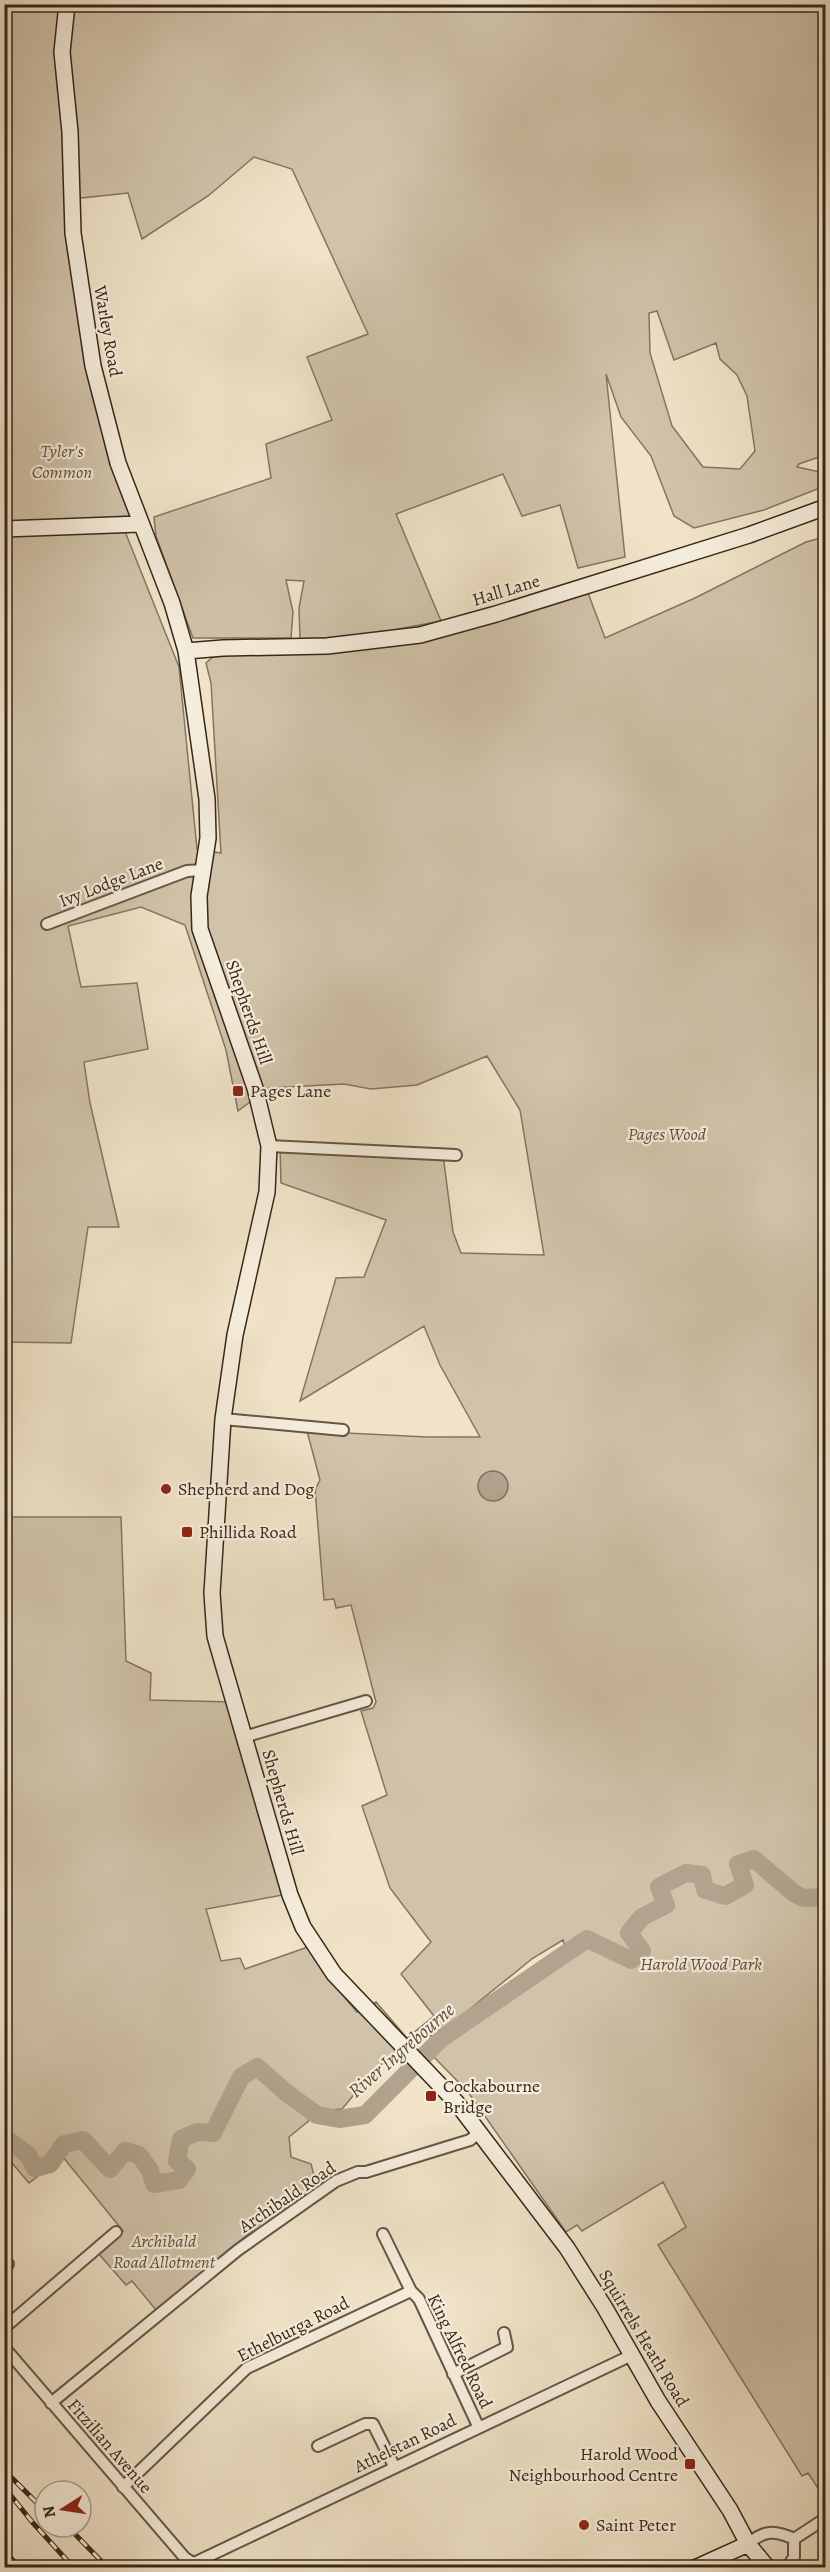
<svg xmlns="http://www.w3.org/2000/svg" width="830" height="2572" viewBox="0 0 830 2572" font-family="Alegreya,serif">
<rect width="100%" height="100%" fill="#f0e3c8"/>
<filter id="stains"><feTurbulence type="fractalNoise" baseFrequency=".00333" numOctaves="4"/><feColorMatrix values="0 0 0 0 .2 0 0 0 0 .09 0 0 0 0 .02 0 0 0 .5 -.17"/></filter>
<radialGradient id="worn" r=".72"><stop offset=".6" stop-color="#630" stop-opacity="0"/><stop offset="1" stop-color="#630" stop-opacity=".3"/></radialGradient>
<!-- green -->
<path fill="#d1c3aa" stroke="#847562" stroke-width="1.5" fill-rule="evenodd" d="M5,5H825V455L799,464L797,467L820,472L825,470V486L764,510L694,528L674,516L651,456L621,417L606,374L625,557L578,568L560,505L522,516L503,474L396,514L441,621L356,637L300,639L299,608L304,581L286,580L293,612L291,638H193L156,536L154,517L271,478L266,444L332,420L307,357L368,334L292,169L254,157L208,196L142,239L128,193L72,199L92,356L140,524H122L179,667L197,849L221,853L211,683L206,663L214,656L385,647L442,637L588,593L605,638L695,598L806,542L825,537V2499L808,2473L802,2476L658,2245L686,2227L663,2182L582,2231L577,2225L566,2232L468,2092L429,2052L442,2038L567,1953L563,1940L533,1958L450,2025L386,2060L367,2079L342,2109L321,2111L289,2137L291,2157L311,2164L319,2194L298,2207L264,2221L156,2310L132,2281L126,2285L98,2253L123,2231L63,2157L29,2183L5,2155V1517H121L126,1661L151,1673L150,1700L233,1702L283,1895L206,1909L221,1961L240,1958L245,1969L308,1947L325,1974L357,2012L376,2002L407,2038L434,2016L401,1974L431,1942L390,1888L362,1806L387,1795L361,1711L373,1708L376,1702L351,1605L336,1608L334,1599L324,1600L315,1490L320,1480L307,1431L427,1437H480L440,1365L424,1326L300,1401L336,1278L364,1277L386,1220L281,1183L280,1147L443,1155L453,1232L461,1253L544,1255L520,1110L487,1056L417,1085L371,1089L344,1084L269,1088L238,1111L226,1050L185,925L141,907L68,926L81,987L137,983L148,1049L84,1062L90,1103L119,1227H88L71,1343L5,1342ZM657,311L674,360L716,343L720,359L737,375L747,396L755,451L740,469L703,467L672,426L650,353L649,313Z"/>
<!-- water -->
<path fill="#b1a38d" stroke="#80715f" stroke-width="1.5" d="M478 1486a15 15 0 1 1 30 0a15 15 0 1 1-30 0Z"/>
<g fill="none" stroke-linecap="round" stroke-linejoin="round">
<!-- river -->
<path stroke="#b1a38d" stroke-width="18" d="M4,2137L28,2155L35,2168L50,2164L64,2144L83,2140L110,2169L125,2151L139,2155L150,2170L154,2184L179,2180L187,2169L177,2161L181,2139L197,2132L213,2133L241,2077L257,2067L288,2094L317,2115L339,2119L365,2115L442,2038L587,1939L631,1960L642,1951L629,1933L642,1917L666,1905L659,1887L686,1873L702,1875L705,1890L725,1896L745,1885L738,1864L754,1859L795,1894L804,1898L826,1897"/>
<!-- street casing -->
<g stroke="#655646" stroke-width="14">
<path id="street" d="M47,924L187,871L203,870
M269,1146L456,1155
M223,1419L343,1430
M244,1737L366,1701
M383,2234L411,2291L419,2299L478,2426
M4,2261L8,2264
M4,2328L116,2232
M4,2347L185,2558L199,2567
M453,2374L507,2347L504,2333
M51,2403L238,2250L336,2181L358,2172H366L470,2140L480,2132
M318,2446L365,2424H373L394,2466
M123,2487L247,2368L411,2291
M794,2539L826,2518
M748,2544C764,2530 775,2530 794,2539V2557L787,2568
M194,2563L632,2355"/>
</g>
<!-- secondary casing -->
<g stroke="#37271a" stroke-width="18">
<path id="secondary" d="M67,4L62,52L70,132L73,233L93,366L118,463L172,603L186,651L207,799L208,838L199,896L200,929L255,1088L269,1146L267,1192L235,1335L223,1419L212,1593L215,1636L223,1664L290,1895L303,1927L334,1974L456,2102L567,2248L605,2308L658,2401L730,2510L748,2544L768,2568
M4,529L140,524
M186,651L223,648L327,646L420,635L496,614L749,535L826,507
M4,2560L11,2568
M695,2568L748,2544"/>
</g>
<!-- street -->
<use href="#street" stroke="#f5eddb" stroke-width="10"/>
<!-- secondary -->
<use href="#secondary" stroke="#f5eddb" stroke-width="15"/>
<!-- rail casing -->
<g stroke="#37271a" stroke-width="5">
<path id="rail" d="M4,2470L45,2511
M4,2487L33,2523L74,2568
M68,2527L108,2568"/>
</g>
<!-- rail -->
<use href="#rail" stroke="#f5eddb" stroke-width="3" stroke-dasharray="9" stroke-linecap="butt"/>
</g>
<!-- markers -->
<g fill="#8f2418" stroke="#f5eddb" stroke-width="2">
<rect x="232" y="1085" width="12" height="12" rx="3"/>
<circle cx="166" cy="1489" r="6"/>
<rect x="181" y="1526" width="12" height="12" rx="3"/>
<rect x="425" y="2090" width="12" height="12" rx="3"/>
<rect x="684" y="2458" width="12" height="12" rx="3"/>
<circle cx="584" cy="2525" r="6"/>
</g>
<g text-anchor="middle" stroke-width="4.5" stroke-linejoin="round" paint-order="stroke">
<!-- street labels -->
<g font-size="18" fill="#37271a" stroke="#f5eddb">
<text transform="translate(108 331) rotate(80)" y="6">Warley Road</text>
<text transform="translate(506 590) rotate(-17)" y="6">Hall Lane</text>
<text transform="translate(111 882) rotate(-21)" y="6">Ivy Lodge Lane</text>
<text transform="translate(249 1012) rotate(71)" y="6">Shepherds Hill</text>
<text transform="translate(283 1802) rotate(74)" y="6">Shepherds Hill</text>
<text transform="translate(287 2197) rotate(-34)" y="6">Archibald Road</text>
<text transform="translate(293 2329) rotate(-27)" y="6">Ethelburga Road</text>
<text transform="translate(644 2338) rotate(59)" y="6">Squirrels Heath Road</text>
<text transform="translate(460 2351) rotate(64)" y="6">King Alfred Road</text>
<text transform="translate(405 2443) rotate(-26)" y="6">Athelstan Road</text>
<text transform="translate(110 2446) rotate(49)" y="6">Fitzilian Avenue</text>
</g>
<!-- park labels -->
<g font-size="18" font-style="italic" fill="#5e4e3e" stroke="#f5eddb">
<text x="62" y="457">Tyler's<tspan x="62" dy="21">Common</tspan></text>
<text x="667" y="1140">Pages Wood</text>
<text x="701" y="1970">Harold Wood Park</text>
<text x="164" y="2247">Archibald<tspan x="164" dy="21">Road Allotment</tspan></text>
</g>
<!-- poi labels -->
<g font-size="18" fill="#37271a" stroke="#f5eddb" text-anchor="start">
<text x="250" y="1097">Pages Lane</text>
<text x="178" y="1495">Shepherd and Dog</text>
<text x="199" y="1538">Phillida Road</text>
<text x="443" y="2092">Cockabourne<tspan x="443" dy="21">Bridge</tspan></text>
<text x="678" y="2460" text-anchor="end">Harold Wood<tspan x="678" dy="21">Neighbourhood Centre</tspan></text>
<text x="596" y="2531">Saint Peter</text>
</g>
<!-- water labels -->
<g font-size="20" font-style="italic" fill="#5c4c3c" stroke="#f5eddb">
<text transform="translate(401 2050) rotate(-41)" y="7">River Ingrebourne</text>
</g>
</g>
<!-- margin -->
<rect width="830" height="2572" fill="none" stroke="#f0e3c8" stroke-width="24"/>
<rect x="6" y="6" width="818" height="2560" fill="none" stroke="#37271a" stroke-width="3"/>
<rect x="12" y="12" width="806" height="2548" fill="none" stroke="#37271a" stroke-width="1.5"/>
<!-- north arrow -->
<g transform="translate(63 2509) rotate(258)"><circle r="28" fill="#f5eddb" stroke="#a99e8e" stroke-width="1.5"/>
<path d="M0-4.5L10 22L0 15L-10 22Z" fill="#8f2418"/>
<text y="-9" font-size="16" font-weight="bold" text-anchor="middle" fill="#37271a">N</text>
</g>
<rect width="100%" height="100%" filter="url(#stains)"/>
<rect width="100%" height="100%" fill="url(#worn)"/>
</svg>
